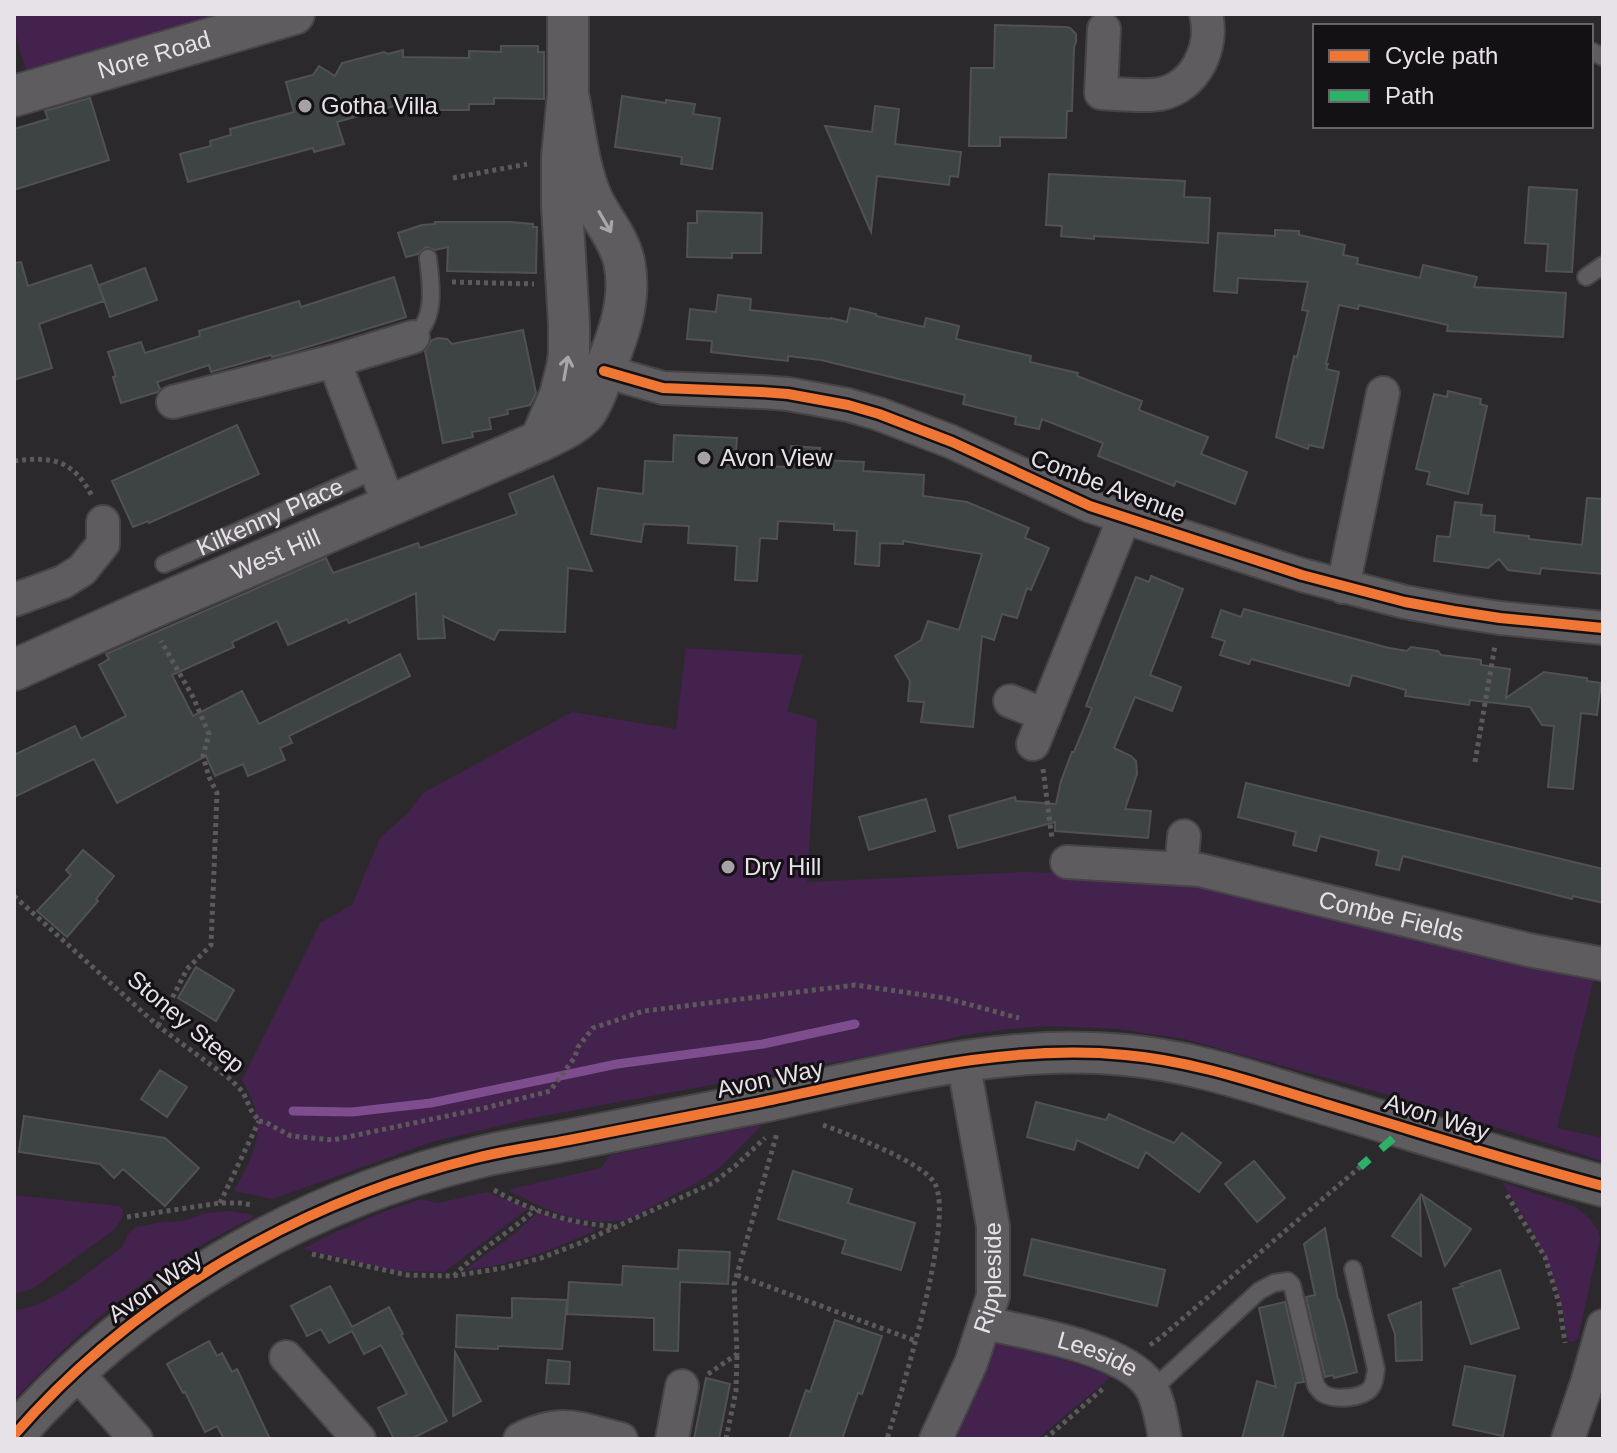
<svg xmlns="http://www.w3.org/2000/svg" width="1617" height="1453" viewBox="0 0 1617 1453" font-family="Arial,sans-serif">
<rect width="100%" height="100%" fill="#2c292d"/>
<!-- green -->
<path fill="#43224e" d="M14,14H243L28,77L14,30Z
M686,648L803,655L787,711L817,720L807,882L1024,872L1179,875L1596,971L1557,1128L1603,1138V1161L1422,1104L1184,1039L1118,1029L1050,1026L1007,1029L966,1035L896,1051L532,1118L432,1142L273,1199L234,1191C257,1149 269,1125 242,1080L320,923L352,905L380,838L408,813L423,793L572,712L676,729Z
M762,1125L718,1169L698,1182L627,1220L599,1222L574,1219L548,1210L510,1191L511,1189L601,1168L610,1155Z
M1505,1183L1576,1207L1591,1220L1598,1231L1600,1239L1578,1338L1573,1342L1568,1341C1558,1274 1539,1240 1503,1184Z
M486,1192L529,1208L444,1272L397,1271L302,1249L336,1232L383,1212L421,1199L438,1203Z
M14,1195L119,1206L123,1209L122,1218L114,1230L32,1289L14,1294Z
M227,1211L250,1214L254,1217C217,1236 180,1256 147,1280C98,1314 55,1357 14,1400V1310C50,1308 93,1268 122,1247L128,1234L136,1227L164,1222L183,1221L206,1213Z
M538,1212L592,1228L595,1231L536,1255L493,1266L466,1270L476,1261L512,1236Z
M991,1336L1112,1376L1037,1439H952Z"/>
<g fill="none" stroke-linecap="round" stroke-linejoin="round">
<!-- stream -->
<path stroke="#7d4d8d" stroke-width="9" d="M293,1111L352,1112L431,1103L617,1064L763,1044L855,1024"/>
</g>
<!-- building -->
<path fill="#3e4343" stroke="#505252" stroke-width="2" d="M995,25L1066,27L1070,28L1076,34V42L1074,47L1072,111H1067L1066,138L1000,137V146H969L971,68H994Z
M501,46H538V52H544V99L494,98V104H469V110H419V99L337,122L344,144L314,152L313,148L188,182L180,154L211,146L210,141L231,135L230,129L294,112L286,82L313,75L319,66L335,76L342,63L384,52L388,54L403,50V57L469,58V51L501,52Z
M622,96L666,103V100L695,104L693,114L720,118L712,169L681,164L682,157L615,147Z
M90,98L109,160L14,190V129L48,119L45,111Z
M875,106L899,109L895,144L961,152L958,177L950,176L949,185L877,176L871,232L825,126L872,132Z
M1049,174L1185,181L1184,197L1210,198L1208,243L1094,236V239L1061,236L1062,226L1046,225Z
M1529,187L1577,190L1572,272L1546,271L1548,244L1525,243Z
M697,211L762,213L761,253H732V258L687,257L688,223H697Z
M435,222H510L533,224V227H537L536,273L447,271L448,247L435,250L426,247L418,254L406,257L398,233L422,225L435,224Z
M1275,230L1299,231V235L1345,245L1343,255L1358,258L1357,264L1420,278L1423,265L1477,277L1474,287L1566,293L1563,337L1447,331L1448,325L1359,305L1358,309L1339,305L1326,364H1328L1326,369L1339,372L1323,448L1309,445L1308,449L1276,437L1294,356L1297,357L1308,311L1302,310L1308,282L1238,278L1237,293L1214,291L1218,233L1275,236Z
M21,262L28,286L91,265L104,301L39,324L52,368L14,380V263Z
M145,268L157,300L110,317L99,285Z
M394,277L406,317L294,351L272,357L271,355L211,372L209,365L157,382L160,389L158,392L121,403L113,377L116,376L108,352L141,342L145,353L200,336L199,331L299,301L301,307Z
M718,295L751,299L750,310L831,319V318L847,322L850,308L876,314V316L924,327L926,318L959,326L956,339L1031,356L1030,362L1078,373L1077,376L1142,401L1139,410L1208,437L1201,454L1247,472L1235,504L1176,481L1174,486L1098,456L1103,443L1042,419L1039,429L1015,424L1016,417L963,404L965,395L821,360L788,356V361L711,352L712,341L687,339L690,309L716,312Z
M523,330L536,393L530,405L507,410L508,414L489,418L491,429L472,432L473,437L443,443L425,351L432,340L438,338L447,339L452,344Z
M1448,391L1481,399L1480,404L1487,406L1468,494L1427,484L1430,472L1416,469L1434,394L1447,397Z
M237,425L259,474L149,523L148,521L133,527L112,481Z
M674,435L737,438L735,465L789,467L791,446L820,448L819,460L864,462L863,471L924,475L923,496L967,502L1029,528L1025,538L1049,548L1031,590L1027,588L1017,618L1002,614L994,640L982,636L973,727L921,722L924,702L908,701L910,681L895,656L921,640L928,621L959,630L982,554L903,541V544L880,543L879,566L855,564L857,531L834,530V524L778,521L777,539L760,538L757,581L735,580L737,546L688,543L689,526L644,524L641,542L591,534L598,488L643,494L645,461L673,462Z
M553,476L592,571L568,568L565,632L499,630L494,640L443,616L445,638L418,639L416,593L349,623L347,619L288,645L277,621L232,642L234,647L172,675L193,716L242,691L259,724L400,654L410,676L289,736L292,743L280,748L285,760L248,776L243,764L215,776L206,756L117,803L94,759L14,797V755L75,726L81,739L126,716L99,665L109,659L106,654L326,558L333,573L418,543L420,548L517,514L509,494Z
M1587,498L1603,499V574L1541,568L1540,574L1508,570L1499,559L1488,568L1434,561L1437,536L1450,537L1455,502L1482,505L1481,515L1495,516L1494,532L1529,536V539L1582,545Z
M1151,576L1183,589L1150,675L1181,687L1172,711L1135,697L1114,748L1131,756L1136,761L1137,774L1125,809L1151,811L1148,838L1055,831V822L958,848L949,816L1015,797L1016,801L1056,804L1061,781L1072,752H1074L1092,708L1086,706L1136,577L1149,582Z
M1244,609L1389,648L1407,651L1411,647L1438,651L1441,655L1481,660V665L1510,669L1506,698L1544,672L1587,678V681L1601,683L1597,715L1581,713L1573,789L1548,787L1554,726L1542,725L1530,707L1470,700L1469,705L1405,696L1406,690L1352,675L1349,686L1251,659L1249,664L1220,655L1225,641L1212,637L1221,610L1241,617Z
M1246,783L1603,869V903L1573,896L1572,899L1403,856L1399,870L1376,865L1379,851L1320,836L1316,851L1293,845L1296,832L1238,817Z
M926,799L935,831L869,850L859,817Z
M83,850L114,876L96,899L98,901L67,937L37,911L71,875L66,870Z
M196,967L234,990L216,1021L178,998Z
M160,1070L187,1087L167,1117L141,1099Z
M1036,1102L1106,1120L1109,1114L1174,1143L1182,1133L1221,1163L1199,1192L1146,1152L1138,1168L1077,1140L1074,1150L1027,1137Z
M24,1116L165,1138L199,1168L165,1206L123,1169L114,1178L100,1164L19,1152Z
M1254,1161L1285,1198L1257,1222L1225,1184Z
M793,1171L852,1189L848,1203L915,1223L901,1270L842,1253L846,1240L778,1219Z
M1422,1195L1471,1229L1445,1266Z
M1420,1196L1421,1256L1392,1236Z
M1325,1228L1338,1300H1339L1345,1321L1357,1372L1334,1378L1333,1375L1325,1377L1306,1297L1315,1295L1304,1244Z
M1032,1239L1165,1270L1157,1306L1024,1275Z
M679,1250L730,1252L728,1284L680,1282L678,1351L654,1350V1318L567,1314L569,1282L622,1285L623,1266L678,1269Z
M1500,1270L1519,1328L1471,1344L1453,1289L1463,1286L1460,1284Z
M330,1286L352,1327L389,1307L403,1334L401,1335L447,1421L411,1439H394L378,1408L407,1394L381,1345L364,1354L352,1331L329,1343L321,1329L307,1336L291,1306Z
M512,1298L567,1300L562,1349L498,1346V1349L456,1347L457,1315L512,1318Z
M1285,1302L1304,1382L1296,1383L1282,1439H1242L1257,1381L1276,1387L1259,1308Z
M1421,1302L1422,1360L1396,1361L1395,1334L1388,1315Z
M835,1320L882,1336L862,1394L858,1393L842,1439H789L806,1390L810,1392Z
M209,1341L217,1356L222,1353L232,1372L237,1369L270,1439H224L217,1426L205,1432L185,1392L183,1393L167,1364Z
M455,1352L481,1401L453,1416Z
M548,1360L570,1362L569,1384L546,1383Z
M1465,1366L1515,1376L1503,1436L1453,1425Z
M706,1378L730,1384L719,1439H694Z"/>
<g fill="none" stroke-linecap="round" stroke-linejoin="round">
<!-- service casing -->
<g stroke="#474448" stroke-width="20">
<g id="service">
<path d="M1591,51L1603,57"/>
<path d="M1586,277L1603,265"/>
<path d="M413,337C437,319 431,285 428,258"/>
<path id="s1" d="M164,564L376,470"/>
<path d="M1152,1390L1259,1291L1274,1283L1288,1281L1292,1285L1316,1386C1320,1390 1320,1393 1326,1395C1337,1400 1362,1398 1370,1389C1375,1383 1375,1376 1376,1369L1353,1269"/>
</g>
</g>
<!-- minor casing -->
<g stroke="#474448" stroke-width="36">
<g id="minor">
<path d="M1104,29L1101,93C1121,94 1141,97 1160,94C1196,87 1214,47 1206,14"/>
<path d="M334,361L390,507"/>
<path d="M604,371L663,388L761,392L788,394L848,405L879,414L952,442L1090,506L1302,575L1405,602L1454,611L1500,618L1603,628"/>
<path d="M173,402L334,361L413,337"/>
<path d="M1343,587L1383,393"/>
<path d="M14,600L63,582L82,570L103,544V522"/>
<path d="M1010,701L1045,715"/>
<path d="M1033,744L1124,518"/>
<path id="s2" d="M1067,862L1200,870L1529,950L1603,964"/>
<path d="M1181,868L1184,836"/>
<path id="s3" d="M984,1323C1026,1332 1125,1348 1150,1386C1159,1400 1162,1422 1165,1439"/>
<path d="M286,1357L359,1439"/>
<path d="M76,1372L136,1439"/>
<path d="M520,1439C562,1418 578,1429 621,1439"/>
<path d="M672,1439L682,1386"/>
<path id="s4" d="M936,1439L971,1363L993,1296V1226L963,1061"/>
<path d="M1568,1439L1587,1383L1603,1326"/>
</g>
</g>
<!-- tertiary casing -->
<g stroke="#474448" stroke-width="44">
<g id="tertiary">
<path id="s5" d="M14,96L294,14"/>
<path d="M540,441L560,395L567,367L569,354V324L562,206V157L568,94V14"/>
<path id="s6" d="M14,670L147,610L540,441C556,433 574,426 586,412C593,402 597,390 601,379C616,341 633,302 624,261C619,239 603,221 593,201C578,168 575,129 568,94"/>
<path d="M14,1435C133,1298 300,1201 476,1158C507,1150 538,1146 569,1140C633,1127 698,1115 762,1102C881,1077 1002,1043 1125,1055C1196,1061 1264,1086 1332,1106C1422,1133 1512,1162 1603,1186"/>
</g>
</g>
<!-- path -->
<path stroke="#5b595b" stroke-width="5" stroke-dasharray="4 4" stroke-linecap="butt" d="M453,178L527,164
M452,282L534,284
M14,461C53,456 73,460 92,496
M1475,762L1495,645
M1043,769L1052,839
M14,896L158,1026L230,1079L243,1092L251,1110L259,1121
M158,1026L187,969L211,945L217,793L209,777L203,756L209,734L193,697L161,641
M259,1121L265,1122L291,1136L333,1140L485,1108L550,1091L575,1057L578,1047L593,1028L644,1011L855,985L945,998L1019,1018
M823,1125C847,1134 924,1162 935,1184C955,1222 901,1393 887,1439
M494,1190C528,1210 574,1225 614,1226
M1507,1195L1545,1257L1559,1303L1565,1343
M220,1203L259,1121
M127,1217L220,1203H240L253,1205
M312,1254L407,1275L453,1276L503,1268L541,1258L580,1243L713,1183L735,1166L765,1138
M737,1275L916,1341
M454,1276C478,1250 510,1232 536,1209
M1150,1345L1160,1338L1360,1167
M708,1374L737,1354L734,1285L777,1133
M726,1439L736,1391L737,1355
M1045,1439L1105,1387"/>
<!-- service -->
<use href="#service" stroke="#5e5c5f" stroke-width="16"/>
<!-- minor -->
<use href="#minor" stroke="#5e5c5f" stroke-width="32"/>
<!-- tertiary -->
<use href="#tertiary" stroke="#5e5c5f" stroke-width="40"/>
<!-- quiet -->
<path stroke="#2db169" stroke-width="8" stroke-dasharray="16 8" stroke-linecap="butt" d="M1381,1149L1406,1127
M1360,1167L1369,1159"/>
<!-- cycleway casing -->
<g stroke="#141115" stroke-width="15">
<path id="cycleway" d="M604,371L663,388L761,392L788,394L848,405L879,414L952,442L1090,506L1302,575L1405,602L1454,611L1500,618L1603,628
M14,1435C133,1298 300,1201 476,1158C507,1150 538,1146 569,1140C633,1127 698,1115 762,1102C881,1077 1002,1043 1125,1055C1196,1061 1264,1086 1332,1106C1422,1133 1512,1162 1603,1186"/>
</g>
<!-- cycleway -->
<use href="#cycleway" stroke="#f07635" stroke-width="10"/>
</g>
<!-- one-way arrows -->
<defs><path id="oneway-shaft" d="M-6 0H5M1.5-3L5.5 0L1.5 3" fill="none" stroke-width="1.6" stroke-linecap="round" stroke-linejoin="round" transform="scale(2)"/></defs>
<g stroke="#a9a6aa">
<use href="#oneway-shaft" transform="translate(605 222) rotate(60)"/>
<use href="#oneway-shaft" transform="translate(566 368) rotate(-80)"/>
</g>
<!-- markers -->
<g fill="#a6a1a7" stroke="#141115" stroke-width="3">
<circle cx="305" cy="106" r="8"/>
<circle cx="704" cy="458" r="8"/>
<circle cx="728" cy="867" r="8"/>
</g>
<g text-anchor="middle" stroke-width="6" stroke-linejoin="round" paint-order="stroke">
<!-- street labels -->
<g font-size="24" fill="#e7e2e8" stroke="#141115">
<text dy="8" stroke="none"><textPath href="#s5" startOffset="146">Nore Road</textPath></text>
<text transform="translate(1108 486) rotate(21)" y="8">Combe Avenue</text>
<text dy="8" stroke="none"><textPath href="#s1" startOffset="116">Kilkenny Place</textPath></text>
<text dy="8" stroke="none"><textPath href="#s6" startOffset="286">West Hill</textPath></text>
<text dy="8" stroke="none"><textPath href="#s2" startOffset="330">Combe Fields</textPath></text>
<text transform="translate(186 1022) rotate(40)" y="8">Stoney Steep</text>
<text transform="translate(770 1079) rotate(-12)" y="8">Avon Way</text>
<text transform="translate(1437 1117) rotate(17)" y="8">Avon Way</text>
<text dy="8" stroke="none"><textPath href="#s4" startOffset="172">Rippleside</textPath></text>
<text transform="translate(155 1286) rotate(-35)" y="8">Avon Way</text>
<text dy="8" stroke="none"><textPath href="#s3" startOffset="118">Leeside</textPath></text>
</g>
<!-- poi labels -->
<g font-size="24" fill="#e7e2e8" stroke="#141115" text-anchor="start">
<text x="321" y="114">Gotha Villa</text>
<text x="720" y="466">Avon View</text>
<text x="744" y="875">Dry Hill</text>
</g>
</g>
<!-- border -->
<rect width="1617" height="1453" fill="none" stroke="#e7e2e8" stroke-width="32"/>
<!-- legend -->
<rect x="1313" y="24" width="280" height="104" fill="#141115" stroke="#686569" stroke-width="2"/>
<rect x="1329" y="50" width="40" height="12" fill="#f07635" stroke="#686569" stroke-width="2"/>
<text x="1385" y="64" font-size="24" fill="#e7e2e8">Cycle path</text>
<rect x="1329" y="90" width="40" height="12" fill="#2db169" stroke="#686569" stroke-width="2"/>
<text x="1385" y="104" font-size="24" fill="#e7e2e8">Path</text>
</svg>
